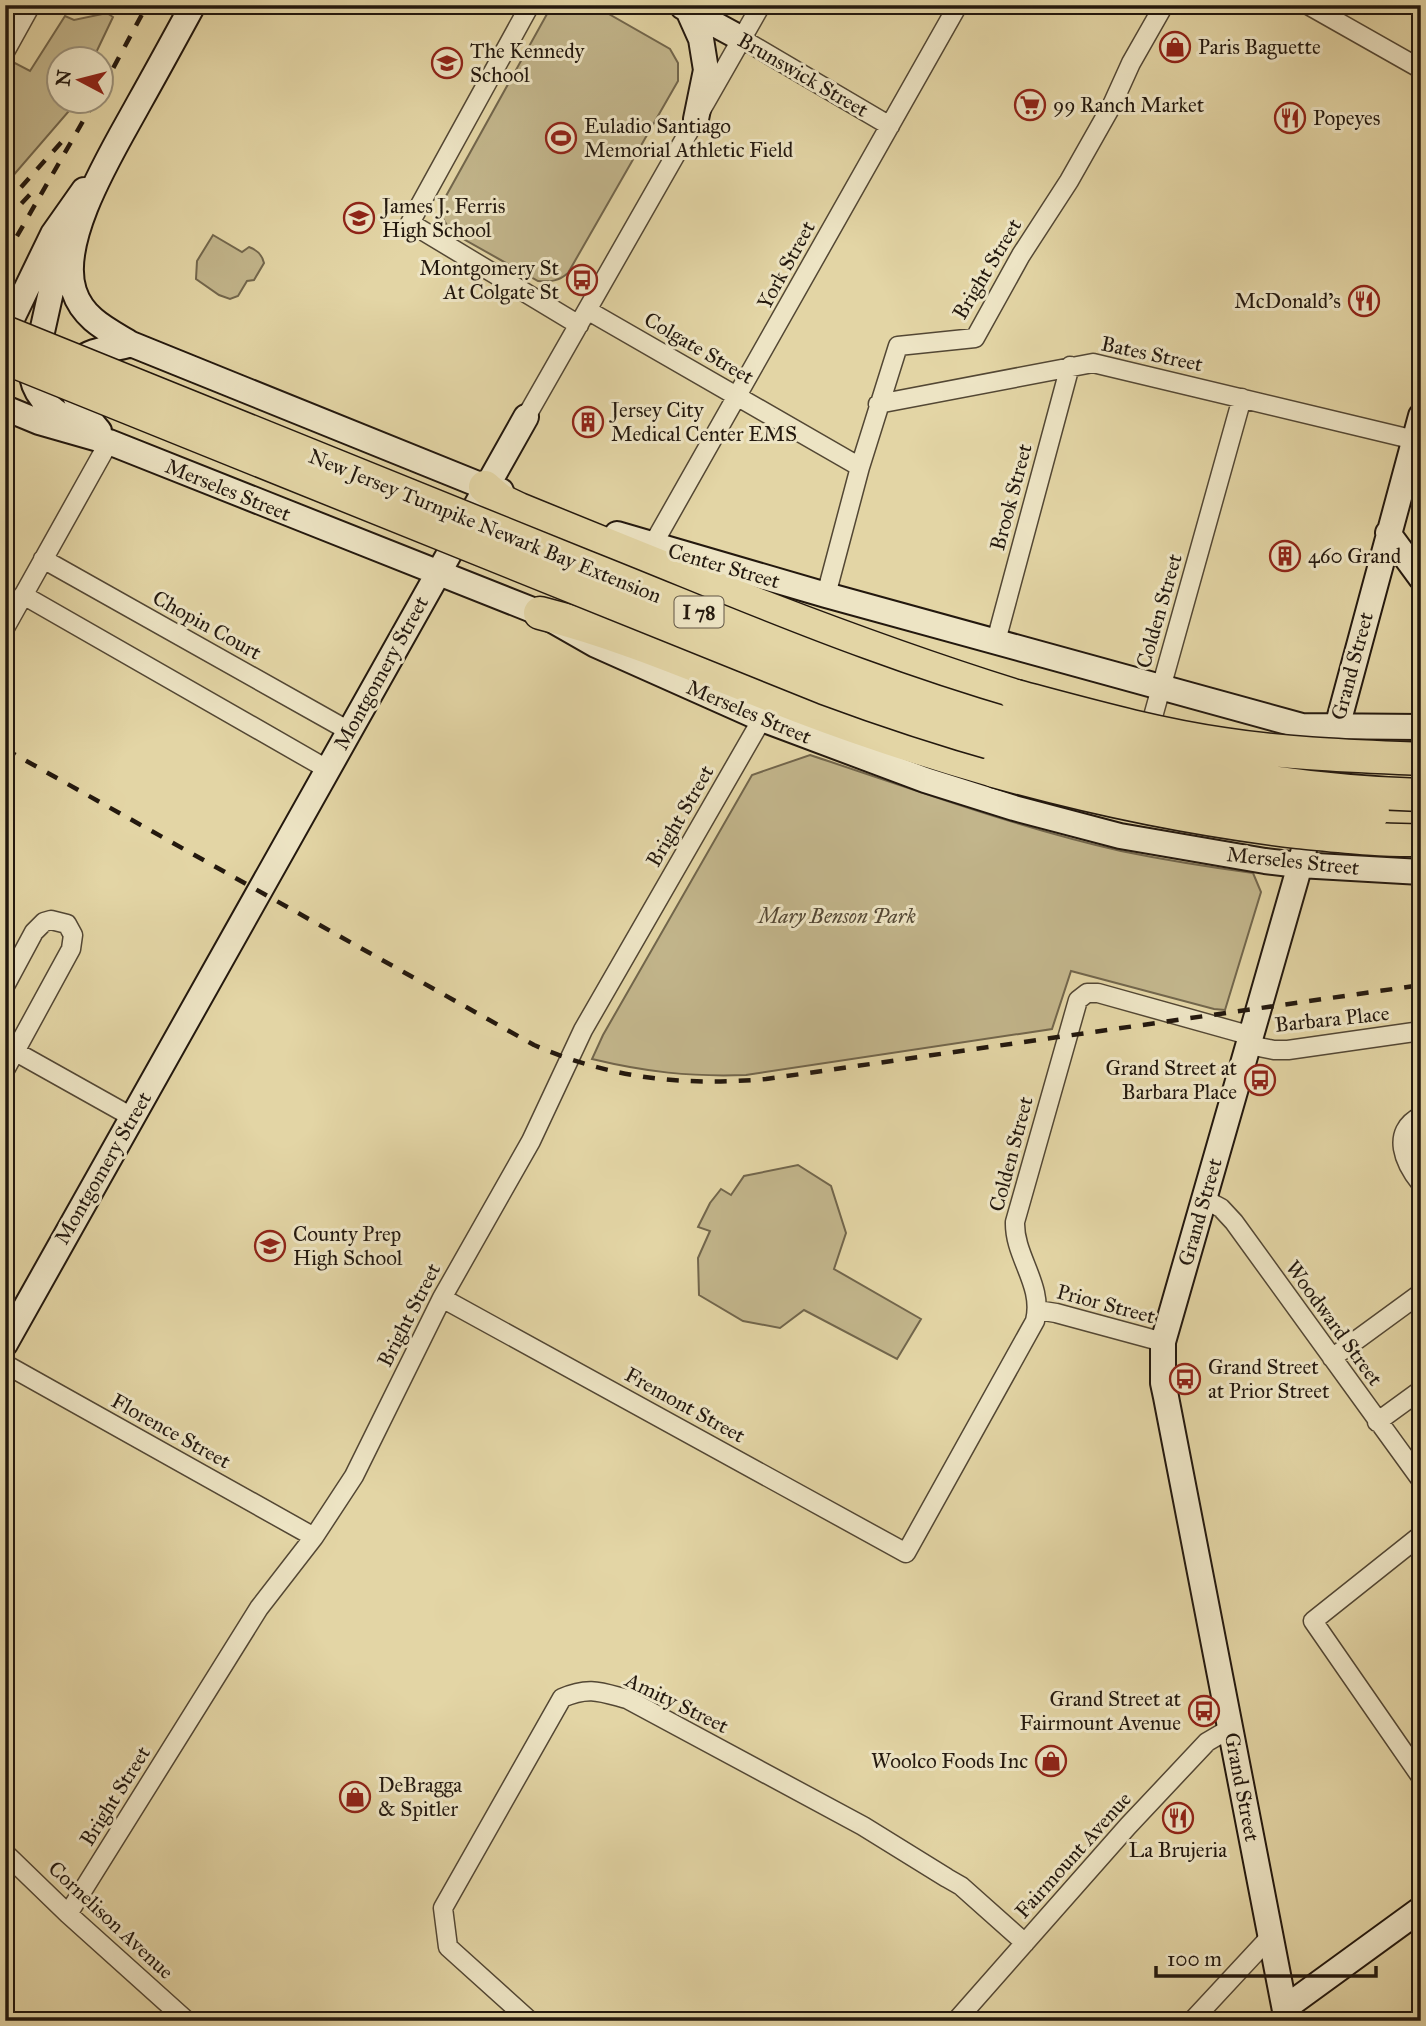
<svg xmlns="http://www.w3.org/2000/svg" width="1426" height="2026" viewBox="0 0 1426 2026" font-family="'IM FELL Great Primer',serif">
<rect width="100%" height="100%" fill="#e3d5a5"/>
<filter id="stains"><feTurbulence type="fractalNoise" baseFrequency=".00286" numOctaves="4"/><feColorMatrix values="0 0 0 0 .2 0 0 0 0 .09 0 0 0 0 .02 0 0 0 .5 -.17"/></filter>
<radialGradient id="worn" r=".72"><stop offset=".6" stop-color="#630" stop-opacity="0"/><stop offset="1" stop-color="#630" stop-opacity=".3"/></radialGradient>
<!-- green -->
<path fill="#c2b58b" stroke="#72664c" stroke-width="2" d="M552,5H593L670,49L678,63V81L568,273C559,281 551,282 538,281L451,232L442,217L441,205Z
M107,13L113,17L93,59L60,60V102H74L69,111L5,185V80L15,63L30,71L65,16L74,20Z
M213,235L242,252L249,247C257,250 262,254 264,263L254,280L247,281L238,296L230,299L219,295L196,279L197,261Z
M810,755C913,789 1015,827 1121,851C1165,860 1209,867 1253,873L1261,892L1225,1010L1214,1009L1071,971L1052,1029L746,1075C690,1077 646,1072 592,1059L603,1035L752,775Z
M798,1165L831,1186L846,1233L834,1269L921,1319L897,1359L804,1310L780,1328L743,1321L699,1295L698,1258L710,1231L698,1227L710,1203L721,1189L731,1195L744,1176Z"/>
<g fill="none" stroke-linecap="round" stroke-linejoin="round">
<!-- street casing -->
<g stroke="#534734" stroke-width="21">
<path id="street" d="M530,5L410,223L579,325
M1308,5L1421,69
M742,39L890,126
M5,52L31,5
M587,310L860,467
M878,404L1093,363L1415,440
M526,417L761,5
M652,546L958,5
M43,559L349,731
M23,595L327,769
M826,595L860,467L898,346L975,338L1021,255L1069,181L1112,105L1131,63L1164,5
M5,628L109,442
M996,641L1070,366
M1147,738L1242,398
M5,986L34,932L44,922L51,920L67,924L73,935L71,949L5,1070
M1249,1045L1274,1050H1288L1421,1031
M7,1047L132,1117
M1421,1116C1389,1132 1405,1164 1421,1184
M1204,1199L1221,1208L1234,1222L1421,1480
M442,1298L906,1553L1035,1321C1044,1285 1014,1257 1015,1222L1078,1000L1087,993H1098L1252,1036
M1037,1310L1056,1313L1163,1342
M1332,1358L1421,1293
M5,1364L314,1537
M1377,1422L1421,1390
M1421,1535L1313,1621L1421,1777
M5,1853L68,1914L187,2021
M68,1914L259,1608L314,1537L354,1476L442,1298L531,1141L583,1030L762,719
M530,2021L448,1947L443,1908L562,1698C589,1686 601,1692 627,1699L863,1826L947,1878L961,1886L1025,1943
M956,2021L1128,1826L1207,1742L1231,1728
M1192,2021L1271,1936"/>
</g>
<!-- secondary casing -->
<g stroke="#23180e" stroke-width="28">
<path id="secondary" d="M193,5C175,38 157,71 139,103C114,149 57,239 74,291C83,319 108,330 131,344L485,487L501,491
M683,7L742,39
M688,10L701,39L706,70L696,119
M62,242L32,377C37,402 58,414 78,426
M5,333L53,234L84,190
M5,408L39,422L109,442L540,613L596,645L762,719L925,780L1014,808L1120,836L1265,861L1299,865L1421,872
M99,431C80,409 49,368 94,352C106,348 119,349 131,344
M1388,533L1421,578
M617,534L826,595L1302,726L1421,727
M5,1344L526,417
M1285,2008L1421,1909
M1287,2021L1166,1397L1163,1383V1342L1296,879L1421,416"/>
</g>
<!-- highway casing -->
<g stroke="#23180e" stroke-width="35">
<path id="highway" d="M485,487L500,500L519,509C683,576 847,643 1016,696
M540,613C631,636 714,674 801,707C864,731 929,752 994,771"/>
</g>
<!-- street -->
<use href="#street" stroke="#ede4c4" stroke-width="18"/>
<!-- secondary -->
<use href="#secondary" stroke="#ede4c4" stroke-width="24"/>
<!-- highway -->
<use href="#highway" stroke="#e3d5a5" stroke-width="32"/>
<!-- rail -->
<path stroke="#23180e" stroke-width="4.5" stroke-dasharray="12 12" stroke-linecap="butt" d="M102,89L147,5
M5,205L66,137
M5,221L36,188
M5,257L94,102
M5,749L534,1045C612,1079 683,1086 766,1079L1421,985"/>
<!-- highway-bridge casing -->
<g stroke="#23180e" stroke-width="35" stroke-linecap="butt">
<path id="highway-bridge" d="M5,332C198,410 391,488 584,566C675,602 765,641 857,674C1037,740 1228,789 1421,795
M5,358L824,688C937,730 1054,764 1172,787C1238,800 1305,812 1373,813
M1016,696C1084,714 1154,734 1224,744C1289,754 1355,756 1421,759
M994,771C1094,799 1195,820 1298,832C1339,836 1380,841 1421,840"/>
</g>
<!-- highway-bridge -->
<use href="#highway-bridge" stroke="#e3d5a5" stroke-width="32"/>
</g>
<!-- icons -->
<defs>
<g id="shop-ring" transform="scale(1.575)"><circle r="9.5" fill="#ede4c4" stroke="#8f2418" stroke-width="1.5"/><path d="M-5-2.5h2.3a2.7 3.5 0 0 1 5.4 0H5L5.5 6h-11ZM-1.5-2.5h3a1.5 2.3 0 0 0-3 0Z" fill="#8f2418"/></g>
<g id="school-ring" transform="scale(1.575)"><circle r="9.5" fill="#ede4c4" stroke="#8f2418" stroke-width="1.5"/><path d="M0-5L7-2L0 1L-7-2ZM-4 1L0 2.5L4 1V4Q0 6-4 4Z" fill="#8f2418"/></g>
<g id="supermarket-ring" transform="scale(1.575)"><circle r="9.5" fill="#ede4c4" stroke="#8f2418" stroke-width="1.5"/><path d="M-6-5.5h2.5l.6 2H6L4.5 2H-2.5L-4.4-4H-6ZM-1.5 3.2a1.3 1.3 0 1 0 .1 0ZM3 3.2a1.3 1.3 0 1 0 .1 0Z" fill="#8f2418"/></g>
<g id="restaurant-ring" transform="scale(1.575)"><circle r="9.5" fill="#ede4c4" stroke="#8f2418" stroke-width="1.5"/><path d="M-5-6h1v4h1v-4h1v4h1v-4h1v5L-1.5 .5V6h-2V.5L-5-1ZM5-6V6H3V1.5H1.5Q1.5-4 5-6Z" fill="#8f2418"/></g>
<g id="stadium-ring" transform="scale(1.575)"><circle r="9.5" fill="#ede4c4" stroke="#8f2418" stroke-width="1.5"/><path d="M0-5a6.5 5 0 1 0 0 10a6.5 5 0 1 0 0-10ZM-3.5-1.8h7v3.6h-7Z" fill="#8f2418"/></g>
<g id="bus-ring" transform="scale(1.575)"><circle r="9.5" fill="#ede4c4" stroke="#8f2418" stroke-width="1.5"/><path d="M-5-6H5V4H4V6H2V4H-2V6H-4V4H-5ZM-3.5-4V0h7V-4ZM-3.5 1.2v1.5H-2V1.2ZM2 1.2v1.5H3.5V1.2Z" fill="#8f2418"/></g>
<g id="building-ring" transform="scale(1.575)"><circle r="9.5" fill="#ede4c4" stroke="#8f2418" stroke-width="1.5"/><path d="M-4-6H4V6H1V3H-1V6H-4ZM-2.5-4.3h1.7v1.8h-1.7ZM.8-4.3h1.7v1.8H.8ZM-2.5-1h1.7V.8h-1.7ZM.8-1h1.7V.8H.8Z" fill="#8f2418"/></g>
</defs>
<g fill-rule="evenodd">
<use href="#shop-ring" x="1175" y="47"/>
<use href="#school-ring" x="447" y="63"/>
<use href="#supermarket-ring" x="1030" y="105"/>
<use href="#restaurant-ring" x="1290" y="118"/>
<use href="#stadium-ring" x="561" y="138"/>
<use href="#school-ring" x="359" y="218"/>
<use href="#bus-ring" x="582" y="280"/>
<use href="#restaurant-ring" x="1364" y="301"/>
<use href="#building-ring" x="588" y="422"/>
<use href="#building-ring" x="1285" y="556"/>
<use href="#bus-ring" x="1260" y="1080"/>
<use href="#school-ring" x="270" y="1246"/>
<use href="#bus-ring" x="1185" y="1379"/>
<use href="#bus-ring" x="1204" y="1711"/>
<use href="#shop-ring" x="1051" y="1761"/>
<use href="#shop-ring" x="355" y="1797"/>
<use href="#restaurant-ring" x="1178" y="1818"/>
</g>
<g text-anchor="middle" stroke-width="6" stroke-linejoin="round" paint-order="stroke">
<!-- shield labels -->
<rect fill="#ede4c4" stroke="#605545" stroke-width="2" x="674.5" y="596.5" width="49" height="31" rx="5"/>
<g font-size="19" font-weight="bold" fill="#23180e">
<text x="699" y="619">I 78</text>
</g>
<!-- poi labels -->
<g font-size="21" fill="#23180e" stroke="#ede4c4" text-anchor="start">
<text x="1198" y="54">Paris Baguette</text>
<text x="470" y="58">The Kennedy<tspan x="470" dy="24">School</tspan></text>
<text x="1053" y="112">99 Ranch Market</text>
<text x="1313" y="125">Popeyes</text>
<text x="584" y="133">Euladio Santiago<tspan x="584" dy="24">Memorial Athletic Field</tspan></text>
<text x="382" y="213">James J. Ferris<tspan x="382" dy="24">High School</tspan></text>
<text x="559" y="275" text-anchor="end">Montgomery St<tspan x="559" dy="24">At Colgate St</tspan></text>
<text x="1341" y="308" text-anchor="end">McDonald's</text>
<text x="611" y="417">Jersey City<tspan x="611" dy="24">Medical Center EMS</tspan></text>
<text x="1308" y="563">460 Grand</text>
<text x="1237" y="1075" text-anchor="end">Grand Street at<tspan x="1237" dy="24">Barbara Place</tspan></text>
<text x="293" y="1241">County Prep<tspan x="293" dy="24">High School</tspan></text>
<text x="1208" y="1374">Grand Street<tspan x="1208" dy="24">at Prior Street</tspan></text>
<text x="1181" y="1706" text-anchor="end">Grand Street at<tspan x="1181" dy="24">Fairmount Avenue</tspan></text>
<text x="1028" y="1768" text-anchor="end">Woolco Foods Inc</text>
<text x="378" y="1792">DeBragga<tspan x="378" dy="24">&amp; Spitler</tspan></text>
<text x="1178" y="1857" text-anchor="middle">La Brujeria</text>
</g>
<!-- street labels -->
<g font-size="21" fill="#23180e" stroke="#ede4c4">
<text transform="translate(803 75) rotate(30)" y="7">Brunswick Street</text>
<text transform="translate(786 265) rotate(-61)" y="7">York Street</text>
<text transform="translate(987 269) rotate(-59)" y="7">Bright Street</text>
<text transform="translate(699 348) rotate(30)" y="7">Colgate Street</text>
<text transform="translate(1152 354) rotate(12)" y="7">Bates Street</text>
<text transform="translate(228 490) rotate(22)" y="7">Merseles Street</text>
<text transform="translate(1011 497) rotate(-75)" y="7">Brook Street</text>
<text transform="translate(485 526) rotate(22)" y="7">New Jersey Turnpike Newark Bay Extension</text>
<text transform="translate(724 566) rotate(16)" y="7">Center Street</text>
<text transform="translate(1159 611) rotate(-74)" y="7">Colden Street</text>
<text transform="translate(207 625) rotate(29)" y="7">Chopin Court</text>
<text transform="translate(1352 666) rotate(-75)" y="7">Grand Street</text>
<text transform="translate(381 673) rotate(-61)" y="7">Montgomery Street</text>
<text transform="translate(749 712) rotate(23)" y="7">Merseles Street</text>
<text transform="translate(680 816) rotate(-60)" y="7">Bright Street</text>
<text transform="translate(1293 861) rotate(6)" y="7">Merseles Street</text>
<text transform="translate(1332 1019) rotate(-6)" y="7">Barbara Place</text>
<text transform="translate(1011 1154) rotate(-75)" y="7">Colden Street</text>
<text transform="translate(103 1168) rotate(-60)" y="7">Montgomery Street</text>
<text transform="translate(1200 1212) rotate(-74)" y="7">Grand Street</text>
<text transform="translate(1106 1304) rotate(15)" y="7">Prior Street</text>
<text transform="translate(409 1315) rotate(-63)" y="7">Bright Street</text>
<text transform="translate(1334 1323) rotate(54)" y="7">Woodward Street</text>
<text transform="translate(685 1405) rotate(29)" y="7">Fremont Street</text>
<text transform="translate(171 1431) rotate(29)" y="7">Florence Street</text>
<text transform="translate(677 1703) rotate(26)" y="7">Amity Street</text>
<text transform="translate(1242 1787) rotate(79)" y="7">Grand Street</text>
<text transform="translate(115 1796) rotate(-58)" y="7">Bright Street</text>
<text transform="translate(1073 1855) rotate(-48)" y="7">Fairmount Avenue</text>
<text transform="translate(111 1920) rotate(43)" y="7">Cornelison Avenue</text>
</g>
<!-- park labels -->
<g font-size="21" font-style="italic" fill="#534734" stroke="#ede4c4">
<text x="837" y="923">Mary Benson Park</text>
</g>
</g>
<!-- margin -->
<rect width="1426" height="2026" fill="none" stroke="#e3d5a5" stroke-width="28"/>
<rect x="7" y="7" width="1412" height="2012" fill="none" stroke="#23180e" stroke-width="3.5"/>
<rect x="14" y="14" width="1398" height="1998" fill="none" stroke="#23180e" stroke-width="2"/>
<!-- north arrow -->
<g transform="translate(80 80) rotate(277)"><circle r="33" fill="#ede4c4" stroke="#9c927b" stroke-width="2"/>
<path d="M0-5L12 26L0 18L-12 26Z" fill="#8f2418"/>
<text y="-10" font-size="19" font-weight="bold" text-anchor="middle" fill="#23180e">N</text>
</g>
<!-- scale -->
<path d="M1156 1966v10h220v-10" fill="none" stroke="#23180e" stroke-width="3.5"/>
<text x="1167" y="1966" font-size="21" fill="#23180e" stroke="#ede4c4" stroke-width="5" paint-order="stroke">100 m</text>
<rect width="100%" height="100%" filter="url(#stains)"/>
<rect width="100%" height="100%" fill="url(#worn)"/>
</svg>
